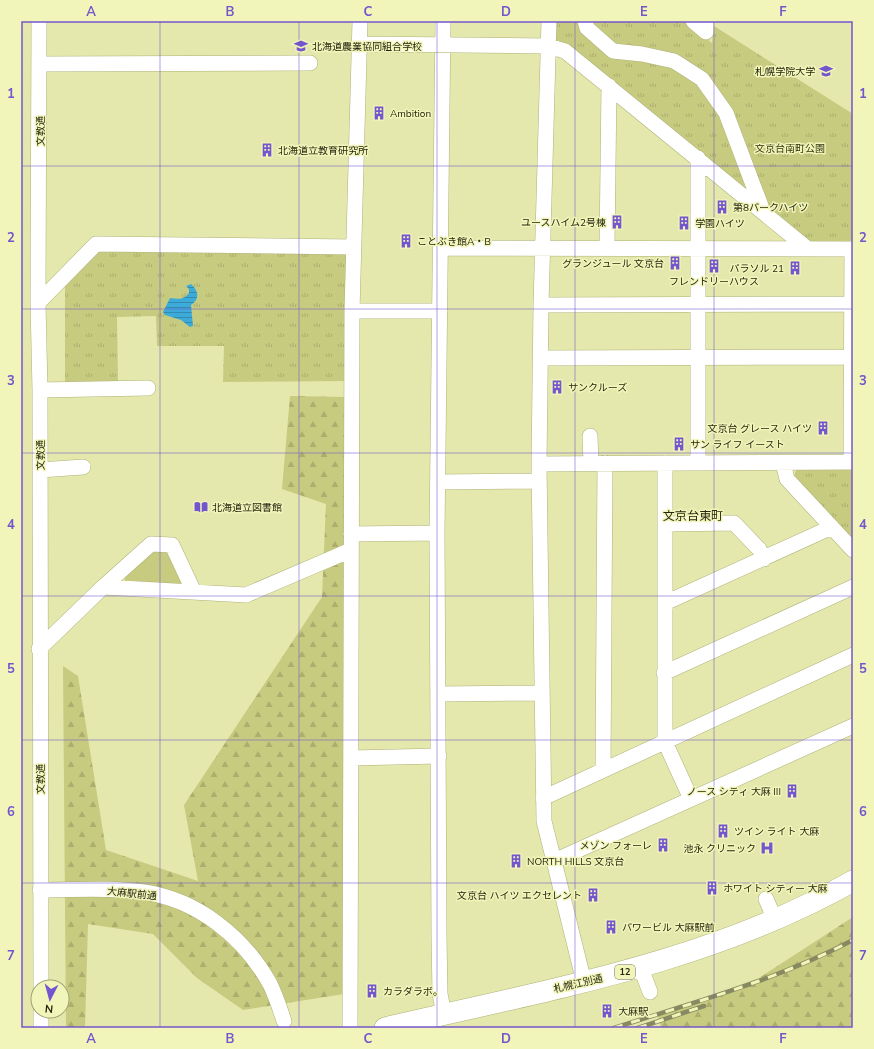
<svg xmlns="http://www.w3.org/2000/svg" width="874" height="1049" viewBox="0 0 874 1049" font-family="'Nunito Sans','Noto Sans JP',sans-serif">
<defs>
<pattern id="forest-firs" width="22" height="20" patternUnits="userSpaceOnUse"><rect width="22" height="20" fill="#c7cb7f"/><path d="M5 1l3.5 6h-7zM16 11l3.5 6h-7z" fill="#abae6d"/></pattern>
<pattern id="park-tufts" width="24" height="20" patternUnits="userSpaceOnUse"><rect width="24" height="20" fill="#c7cb7f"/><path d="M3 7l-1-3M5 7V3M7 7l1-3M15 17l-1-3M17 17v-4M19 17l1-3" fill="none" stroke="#abae6d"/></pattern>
<pattern id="water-rules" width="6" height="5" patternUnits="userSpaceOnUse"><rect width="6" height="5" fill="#3dabda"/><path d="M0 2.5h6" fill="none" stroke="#338baf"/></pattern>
</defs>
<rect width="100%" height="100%" fill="#e4e8ac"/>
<!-- green -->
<path fill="#c7cb7f" d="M159,550L170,554L182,586L125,582V576L148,552Z"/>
<!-- forest -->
<path fill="url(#forest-firs)" d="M290,396L345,397L344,994L243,1010L197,978L153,934L88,924L85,1028H66L63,666L78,676L106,850L198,881L184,805L322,597L326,504L282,489Z
M853,917V1028H661L658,1016L759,978Z"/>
<!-- park -->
<path fill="url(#park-tufts)" d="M555,21H684L712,43L714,26L853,114V242H808L554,41Z
M97,251H350L348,381L223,382L224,346H157L156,316L117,317L118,382L65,384V286Z
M797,468H853V542L793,478Z"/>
<!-- water -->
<path fill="url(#water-rules)" d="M191,284C199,291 200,299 191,305L193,326L190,327L181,320L165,315L163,312L170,298C178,299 184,300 189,293V289L186,286Z"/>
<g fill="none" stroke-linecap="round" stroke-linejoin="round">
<!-- minor casing -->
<g stroke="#afb278" stroke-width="16">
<path id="minor" d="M39,21L38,303L40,390L41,987
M443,21L437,533L439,936L440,994L444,1014
M549,21L541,305L539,464L544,821L584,982
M585,21L587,28L613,51L642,54L674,61L702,79L726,113L761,206
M693,21L706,32V21
M360,44L548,46L565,51L808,249
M40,64L310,63
M698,158V463
M440,248L853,249
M607,248L609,86
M38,303L96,244L354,247
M541,305L853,304
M352,311H440
M541,358L853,357
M40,390L148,388
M590,436L591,463
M851,462L852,249
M665,463V742L691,799
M783,463L787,479L853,550
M539,464L853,462
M40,470L83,467
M438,482L539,481
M665,524L734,523L759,549L764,559
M351,534L437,533
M103,587L151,544L172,545L194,592
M665,603L832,527
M39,649L103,587L246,595L351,550
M664,673L853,587
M439,694L541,693
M351,758L439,756
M603,770L605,463
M543,798L853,655
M554,861L853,726
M40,890C74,890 110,887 144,892C198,900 244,937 270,984C276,996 280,1009 284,1021
M766,899L775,920
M641,968L650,992
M41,1011V1028
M350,1028L352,311L360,21"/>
</g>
<!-- highway casing -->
<g stroke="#afb278" stroke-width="22">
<path id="highway" d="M385,1028C546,990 708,963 853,881"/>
</g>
<!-- minor -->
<use href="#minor" stroke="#fff" stroke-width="15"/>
<!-- highway -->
<use href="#highway" stroke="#fff" stroke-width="21"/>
<!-- rail casing -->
<g stroke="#878a60" stroke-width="4.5">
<path id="rail" d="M614,1028C695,1002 777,980 853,940
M638,1028L704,1006"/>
</g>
<!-- rail -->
<use href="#rail" stroke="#f1f5b9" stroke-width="3" stroke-dasharray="9" stroke-linecap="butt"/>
</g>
<!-- grid -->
<path fill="none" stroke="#7355ce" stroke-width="1" stroke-opacity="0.55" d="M160,21V1028M299,21V1028M437,21V1028M575,21V1028M714,21V1028M21,166H853M21,309H853M21,453H853M21,596H853M21,740H853M21,883H853"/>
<!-- icons -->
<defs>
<g id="school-bare" transform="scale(1.08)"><path d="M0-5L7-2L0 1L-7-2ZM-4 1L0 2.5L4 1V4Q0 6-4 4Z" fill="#7355ce" stroke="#f1f5b9" stroke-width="2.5" paint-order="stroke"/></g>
<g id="university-bare" transform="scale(1.08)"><path d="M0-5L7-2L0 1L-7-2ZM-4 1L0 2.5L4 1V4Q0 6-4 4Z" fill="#7355ce" stroke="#f1f5b9" stroke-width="2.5" paint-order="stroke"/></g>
<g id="building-bare" transform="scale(1.08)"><path d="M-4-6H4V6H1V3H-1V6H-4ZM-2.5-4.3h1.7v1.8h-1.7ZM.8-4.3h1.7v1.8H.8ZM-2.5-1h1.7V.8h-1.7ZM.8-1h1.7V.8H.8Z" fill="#7355ce" stroke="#f1f5b9" stroke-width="2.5" paint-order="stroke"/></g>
<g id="library-bare" transform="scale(1.08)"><path d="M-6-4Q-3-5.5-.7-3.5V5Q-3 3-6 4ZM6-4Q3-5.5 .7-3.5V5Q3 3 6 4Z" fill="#7355ce" stroke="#f1f5b9" stroke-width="2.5" paint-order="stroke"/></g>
<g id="hospital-bare" transform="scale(1.08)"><path d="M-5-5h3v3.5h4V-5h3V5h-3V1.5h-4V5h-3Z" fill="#7355ce" stroke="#f1f5b9" stroke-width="2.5" paint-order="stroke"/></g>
</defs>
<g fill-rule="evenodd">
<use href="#school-bare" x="301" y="46"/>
<use href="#university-bare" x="826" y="71"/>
<use href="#building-bare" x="379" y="113"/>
<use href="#building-bare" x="267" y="150"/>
<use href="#building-bare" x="722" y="207"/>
<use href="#building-bare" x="617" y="222"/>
<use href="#building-bare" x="684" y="223"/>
<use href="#building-bare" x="406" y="241"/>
<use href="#building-bare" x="675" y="263"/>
<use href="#building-bare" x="714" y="266"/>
<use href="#building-bare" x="795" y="268"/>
<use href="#building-bare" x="557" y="387"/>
<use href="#building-bare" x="823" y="428"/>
<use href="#building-bare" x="679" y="444"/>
<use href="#library-bare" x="201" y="507"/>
<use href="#building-bare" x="792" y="791"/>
<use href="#building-bare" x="723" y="831"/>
<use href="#building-bare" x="663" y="845"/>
<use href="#hospital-bare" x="767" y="848"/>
<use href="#building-bare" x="516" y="861"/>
<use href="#building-bare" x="712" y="888"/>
<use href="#building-bare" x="593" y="895"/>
<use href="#building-bare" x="611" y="927"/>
<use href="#building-bare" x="372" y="991"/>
<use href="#building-bare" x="607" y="1011"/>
</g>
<g text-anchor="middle" stroke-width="3" stroke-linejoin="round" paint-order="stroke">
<!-- shield labels -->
<rect fill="#f1f5b9" stroke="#636543" stroke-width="1" x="615" y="965" width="20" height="14" rx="3"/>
<g font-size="9" font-weight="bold" fill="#262710">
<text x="625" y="975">12</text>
</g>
<!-- poi labels -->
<g font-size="10" fill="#262710" stroke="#f1f5b9" text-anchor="start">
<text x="312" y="50">北海道農業協同組合学校</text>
<text x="815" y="75" text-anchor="end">札幌学院大学</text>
<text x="390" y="117">Ambition</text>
<text x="278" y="154">北海道立教育研究所</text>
<text x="733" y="211">第8パークハイツ</text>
<text x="606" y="226" text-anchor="end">ユースハイム2号棟</text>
<text x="695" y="227">学園ハイツ</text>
<text x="417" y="245">ことぶき館A・B</text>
<text x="664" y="267" text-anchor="end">グランジュール 文京台</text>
<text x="784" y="272" text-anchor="end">パラソル 21</text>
<text x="714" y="285" text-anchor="middle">フレンドリーハウス</text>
<text x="568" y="391">サンクルーズ</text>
<text x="812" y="432" text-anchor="end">文京台 グレース ハイツ</text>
<text x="690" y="448">サン ライフ イースト</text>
<text x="212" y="511">北海道立図書館</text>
<text x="781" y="795" text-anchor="end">ノース シティ 大麻 III</text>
<text x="734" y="835">ツイン ライト 大麻</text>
<text x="652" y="849" text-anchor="end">メゾン フォーレ</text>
<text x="756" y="852" text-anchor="end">池永 クリニック</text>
<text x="527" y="865">NORTH HILLS 文京台</text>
<text x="723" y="892">ホワイト シティー 大麻</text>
<text x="582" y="899" text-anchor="end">文京台 ハイツ エクセレント</text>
<text x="622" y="931">パワービル 大麻駅前</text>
<text x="383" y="995">カラダラボ。</text>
<text x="618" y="1015">大麻駅</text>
</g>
<!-- street labels -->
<g font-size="10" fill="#262710" stroke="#f1f5b9">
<text transform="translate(40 131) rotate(-90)" y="4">文教通</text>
<text transform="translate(40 455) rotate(-90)" y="4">文教通</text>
<text transform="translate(40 779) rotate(-90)" y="4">文教通</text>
<text transform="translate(132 893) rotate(6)" y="4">大麻駅前通</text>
<text transform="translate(578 983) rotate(-13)" y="4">札幌江別通</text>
</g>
<!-- park labels -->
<g font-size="10" fill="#34350c" stroke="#f1f5b9">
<text x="790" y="152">文京台南町公園</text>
</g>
<!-- quarter labels -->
<g font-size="12" fill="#262710" stroke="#f1f5b9">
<text x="693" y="520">文京台東町</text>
</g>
</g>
<!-- border -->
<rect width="874" height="1049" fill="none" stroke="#f1f5b9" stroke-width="44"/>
<!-- north arrow -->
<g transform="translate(50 999) rotate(186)"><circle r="19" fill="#f1f5b9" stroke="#a0a375"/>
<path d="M0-3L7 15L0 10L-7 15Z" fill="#7355ce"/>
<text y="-6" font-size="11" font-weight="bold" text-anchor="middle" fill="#262710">N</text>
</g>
<rect x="22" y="22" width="830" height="1005" fill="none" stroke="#7355ce" stroke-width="1.5"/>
<g font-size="13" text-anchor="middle" font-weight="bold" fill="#7355ce">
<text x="91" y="16">A</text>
<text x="230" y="16">B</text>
<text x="368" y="16">C</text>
<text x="506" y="16">D</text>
<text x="644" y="16">E</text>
<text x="783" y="16">F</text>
<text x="11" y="98">1</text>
<text x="863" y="98">1</text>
<text x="11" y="242">2</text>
<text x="863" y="242">2</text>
<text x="11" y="385">3</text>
<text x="863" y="385">3</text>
<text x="11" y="529">4</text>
<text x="863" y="529">4</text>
<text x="11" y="673">5</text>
<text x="863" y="673">5</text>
<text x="11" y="816">6</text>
<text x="863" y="816">6</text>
<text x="11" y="960">7</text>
<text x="863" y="960">7</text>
<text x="91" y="1043">A</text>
<text x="230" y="1043">B</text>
<text x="368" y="1043">C</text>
<text x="506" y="1043">D</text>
<text x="644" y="1043">E</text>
<text x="783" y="1043">F</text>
</g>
</svg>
